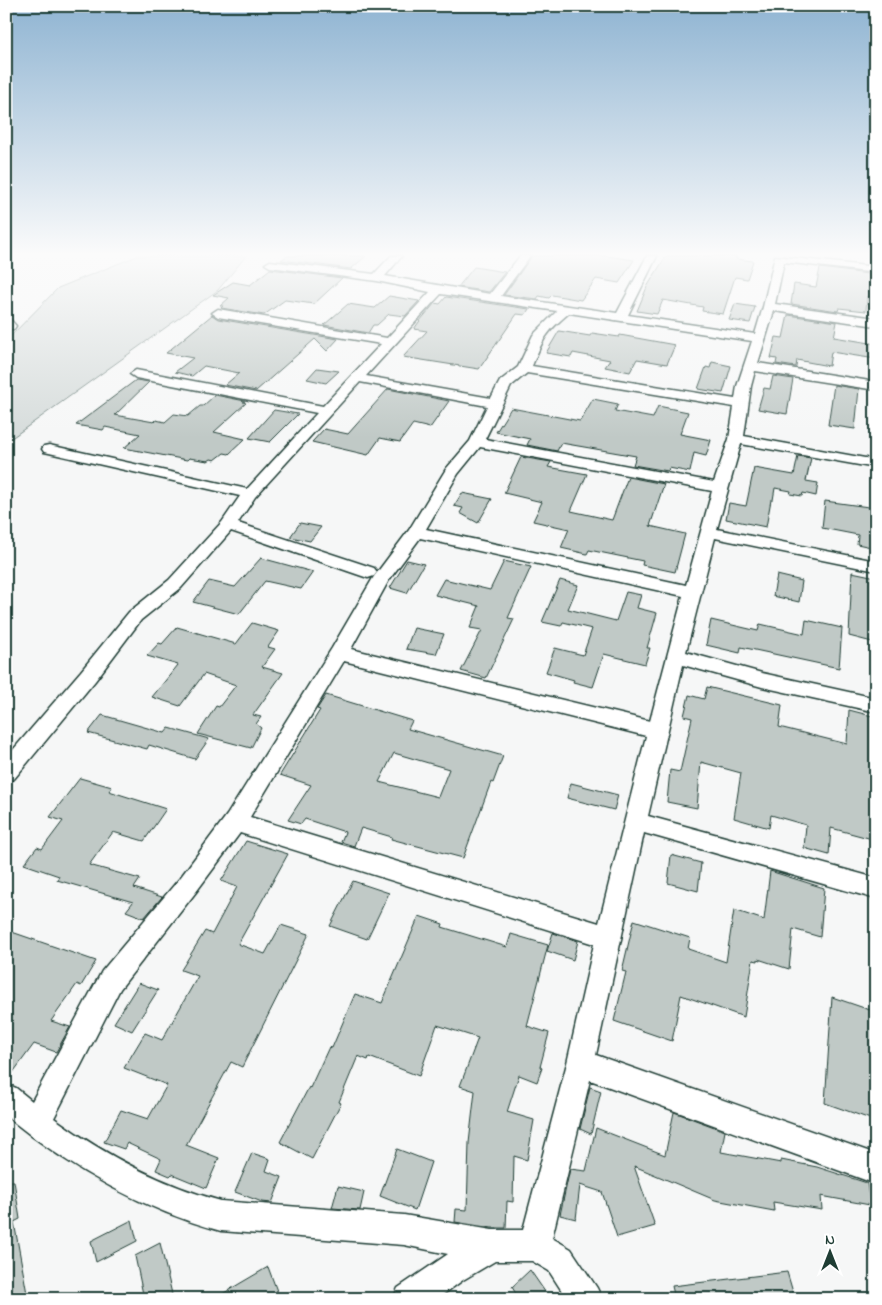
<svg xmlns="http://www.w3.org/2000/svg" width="882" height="1305" viewBox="0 0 882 1305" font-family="'Indie Flower',sans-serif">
<rect width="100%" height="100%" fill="#f6f7f7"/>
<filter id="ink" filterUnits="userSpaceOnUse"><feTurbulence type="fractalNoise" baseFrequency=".02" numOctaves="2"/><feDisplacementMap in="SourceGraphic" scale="10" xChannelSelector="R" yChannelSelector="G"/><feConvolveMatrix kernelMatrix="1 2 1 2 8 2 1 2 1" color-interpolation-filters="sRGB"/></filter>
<g filter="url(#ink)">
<!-- green -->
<path fill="#d6dcdb" stroke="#7a8c88" d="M137,256H246L218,290L6,442V341L58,288Z"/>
<!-- building -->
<path fill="#c0c9c6" stroke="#1f3d34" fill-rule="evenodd" d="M287,256H366L351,269L281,260Z
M532,256H607L634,260L619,283L596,279L581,300L552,295L549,298L539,296L537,299L504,295Z
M666,256H737L736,259L753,261L747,279L735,277L723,314L702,311L703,307L663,300L657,314L637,311L647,287Z
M474,267L505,272L489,292L458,287Z
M820,268L876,275V298L867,296L866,311L839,308L838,311L791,304L794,284L816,287Z
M270,269L342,278L314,304L285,300L264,315L221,308L223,306H220L229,298L213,295L233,282L250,285Z
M389,296L419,301L405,316L389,314L377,325H373L368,333L324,325L348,304L375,308Z
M446,297L529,309L525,315L517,314L479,369L403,357L427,331L414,329L419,322L435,303L440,304Z
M735,304L755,307L750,323L729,320Z
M212,315L218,319L338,339L327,351L315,339L256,391L225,385L239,373L204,366L192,376L175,372L193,358L166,353Z
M788,315L837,322L834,337L876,344V359L831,352L829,366L797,360L796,367L776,364L777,359L771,358L776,337L783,338Z
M559,331L590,336L592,333L619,337L620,335L675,345L667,364L637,359L630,372L605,367L610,360L573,353L571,357L546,353Z
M712,362L731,366L723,393L698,389L706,367L710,368Z
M317,368L339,371L326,383L307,379Z
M773,376L793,379L787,414L758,409L764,388L770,389Z
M136,380L149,382L115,415L154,422L156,420L165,422L174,414L188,416L200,406H203L215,395L245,401L243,402L246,403L214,432L245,439L229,454L224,453L215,460L211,459L208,461L189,458L187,460L124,448L140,434L105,427L103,430L76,425Z
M834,385L859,389L855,429L828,425Z
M388,389L449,401L430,428L413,424L400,442L380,438L368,455L312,442L324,429L348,434Z
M593,399L618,404L615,411L653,418L658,406L688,412L680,434L711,440L706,456L694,453L690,472L669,468L668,471L633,465L636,456L561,443L557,451L527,445L530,439L496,432L511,408L580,421Z
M274,410L298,414L270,442L249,438Z
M798,456L811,458L806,481L818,483L816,496L803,493L802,496L790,494L791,491L775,488L773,500H771L766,527L726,519L729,503L746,506L754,468L794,475Z
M521,457L551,462L548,467L587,474L571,511L612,520L628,477L664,484L650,526L685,534L675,572L642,565L643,561L589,550L587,554L561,548L569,529L533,521L542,502L504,493Z
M462,493L492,499L478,523L460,513L463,508L454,506Z
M825,501L876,508V548L857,544L858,535L822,528Z
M300,523L321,527L310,541L290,537Z
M261,558L313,572L301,589L265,581L239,614L193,602L209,581L235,587Z
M407,560L424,564L407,593L390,588Z
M504,561L531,567L508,618L514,619L486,678L461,671L482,630L470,628L479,606L435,595L444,579L490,590Z
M852,572L876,577V643L849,636Z
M777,575L802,581L799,602L773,596Z
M560,580L578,585L568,609L616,621L626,592L641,595L637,608L657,613L647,648H650L645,664L604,654L593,687L573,682L574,680L546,672L555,648L583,655L592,629L563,622L561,626L542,622Z
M711,620L758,631L760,624L804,634L806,620L842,628L839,668L741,647L740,653L706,645Z
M252,623L279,631L268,647L275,649L262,667L283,673L253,715L261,717L256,724L261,728L251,748L198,734L216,706L219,707L236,685L204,674L180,706L152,697L178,665L147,656L159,643L162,644L177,627L236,644Z
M414,628L444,634L436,654L406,649Z
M707,687L782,705L779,727L847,744L849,710L876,717V840L831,828L829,855L804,848L806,825L771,815L769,828L734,818L741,773L701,762L697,808L667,802L670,770L680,772L692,718L684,716L689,695L704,699Z
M326,695L412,721L408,729L503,756L493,783L491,782L463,858L391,839L392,837L361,828L354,846L341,842L345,832L305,819L301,824L288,820L311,785L280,775L320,710L317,709ZM394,753L449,769L438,797L379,782Z
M102,715L165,733L169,728L209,739L195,759L149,745L147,749L88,733Z
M80,778L112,787L109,791L166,809L144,841L113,832L89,865L140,879L134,888L162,897L144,918L126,911L133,902L57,880L59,876L24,864L37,847L42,849L63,821L50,817Z
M571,783L618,795L614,810L567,798Z
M246,841L288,854L238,944L265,954L281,925L309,934L242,1067L231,1062L186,1145L219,1158L206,1188L172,1174L170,1176L156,1170L161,1159L127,1143L124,1149L104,1142L121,1110L148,1119L167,1085L124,1068L145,1033L162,1040L198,976L181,970L205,931L212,934L237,887L221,881Z
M671,855L701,863L698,891L668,883Z
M770,871L824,888L820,937L793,929L789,969L758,959V961L753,960L744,1017L681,995L672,1041L614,1021L626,972L622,971L634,920L690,938L688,949L726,962L734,910L764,920Z
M353,881L389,893L367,939L330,926Z
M419,916L443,924L442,927L507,947L511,934L548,945L527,1026L549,1033L540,1067L542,1068L537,1082L519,1075L507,1112L534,1120L527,1160L514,1156L513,1202L507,1201L506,1228H492L455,1222L456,1209L467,1210L469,1143L475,1091L460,1086L478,1038L437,1025L419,1076L369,1057L368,1060L358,1056L339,1102L341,1103L312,1159L280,1142L309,1087L310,1088L329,1047L332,1048L355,994L382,1003Z
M6,930L96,961L81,986L77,984L51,1021L70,1027L56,1052L34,1044L6,1082Z
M553,933L578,941L573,960L547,951Z
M139,983L158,990L132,1031L114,1023Z
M832,997L876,1012V1121L825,1103Z
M590,1087L601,1091L591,1134L580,1129Z
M674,1112L725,1131L721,1152L781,1163V1160L817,1167L867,1183L870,1205L821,1196L822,1210L773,1202L774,1211L715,1200L634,1166L655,1226L617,1237L602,1192L580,1185L576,1219L560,1215L570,1169L586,1171L596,1128L665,1155Z
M397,1149L431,1162L415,1210L380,1196Z
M252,1153L270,1159L266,1171L282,1177L272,1203L262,1202L235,1192Z
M6,1181H14L20,1219L14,1222L28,1299H6Z
M338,1186L364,1192L360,1210L332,1208Z
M132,1220L137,1241L96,1262L91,1241Z
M160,1243L172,1294L164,1299H144L135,1256Z
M268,1267L280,1299H214L239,1284Z
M530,1270L550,1299H519L512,1287Z
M787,1272L795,1299H675L672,1286Z"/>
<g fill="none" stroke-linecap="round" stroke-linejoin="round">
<!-- minor casing -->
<g stroke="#1f3d34" stroke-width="3">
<path id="minor" d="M391,256H402L385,276L490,294L520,256H530L501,296L617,313L647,256H657L628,315L755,334L763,307L775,256L876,267V273L784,262L775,304L876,318V326L774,311L758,363L876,382V390L755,371L751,386L744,436L876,460V468L741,444L717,529L876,561V571L715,538L686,652L762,673L876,698V712L762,687L683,665L648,816L876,878V899L644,833L596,1055L876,1154V1184L590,1080L552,1238L571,1249L597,1288L602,1299H567L549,1271L532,1261H495L463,1280L437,1299H393L398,1288L448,1254L404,1245L221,1231C141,1209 70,1168 6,1116V1084L16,1088L32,1101L102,971L180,878L227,815L332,648L373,578L409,530L446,469L470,441L487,406L360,382L255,497L238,523L374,568L377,572L374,576L368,578L362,576L231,531L181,588L141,620L95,681L14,779L6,781V758L81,671L129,612L169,580L222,522L240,496L49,453L44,452L42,449L44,446L49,445L247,489L317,413L136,378L130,374L136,370L323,406L381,344L218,317L212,313L218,309L387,338L430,292L377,281L270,267L265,264L270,261L374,274ZM441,294L557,311L533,335L518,367L500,381L491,398L366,376ZM569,313L752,341L737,386L735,399L532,366C543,339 546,332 569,313ZM527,373L734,407L729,439L714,482L485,439L511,386ZM480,447L712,491L686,585L426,529L458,474ZM420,538L683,596L650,721L351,649L389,580ZM344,661L646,736L599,923L250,817ZM240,833L594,944L567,1063L523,1230H492L404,1215L221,1201C159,1184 105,1155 54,1118L120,989L196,892Z
M6,318L10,319L16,326L14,329H6Z"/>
</g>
<!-- minor -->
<use href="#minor" fill="#fff" fill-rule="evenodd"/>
</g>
</g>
<!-- sky -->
<linearGradient id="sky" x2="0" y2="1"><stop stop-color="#8fb4d2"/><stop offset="0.58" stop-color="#fbfbfb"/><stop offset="1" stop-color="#fbfbfb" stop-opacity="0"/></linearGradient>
<rect width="882" height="438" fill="url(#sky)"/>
<!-- margin -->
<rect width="882" height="1305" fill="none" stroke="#fff" stroke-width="25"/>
<rect x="12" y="12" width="857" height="1280" fill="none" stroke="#1f3d34" stroke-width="2" filter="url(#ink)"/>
<!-- north arrow -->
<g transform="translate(830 1252)" stroke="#ffffff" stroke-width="4" paint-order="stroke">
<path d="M0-4L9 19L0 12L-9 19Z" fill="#1f3d34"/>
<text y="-8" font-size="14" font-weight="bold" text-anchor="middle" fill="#1f3d34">N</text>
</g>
</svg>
